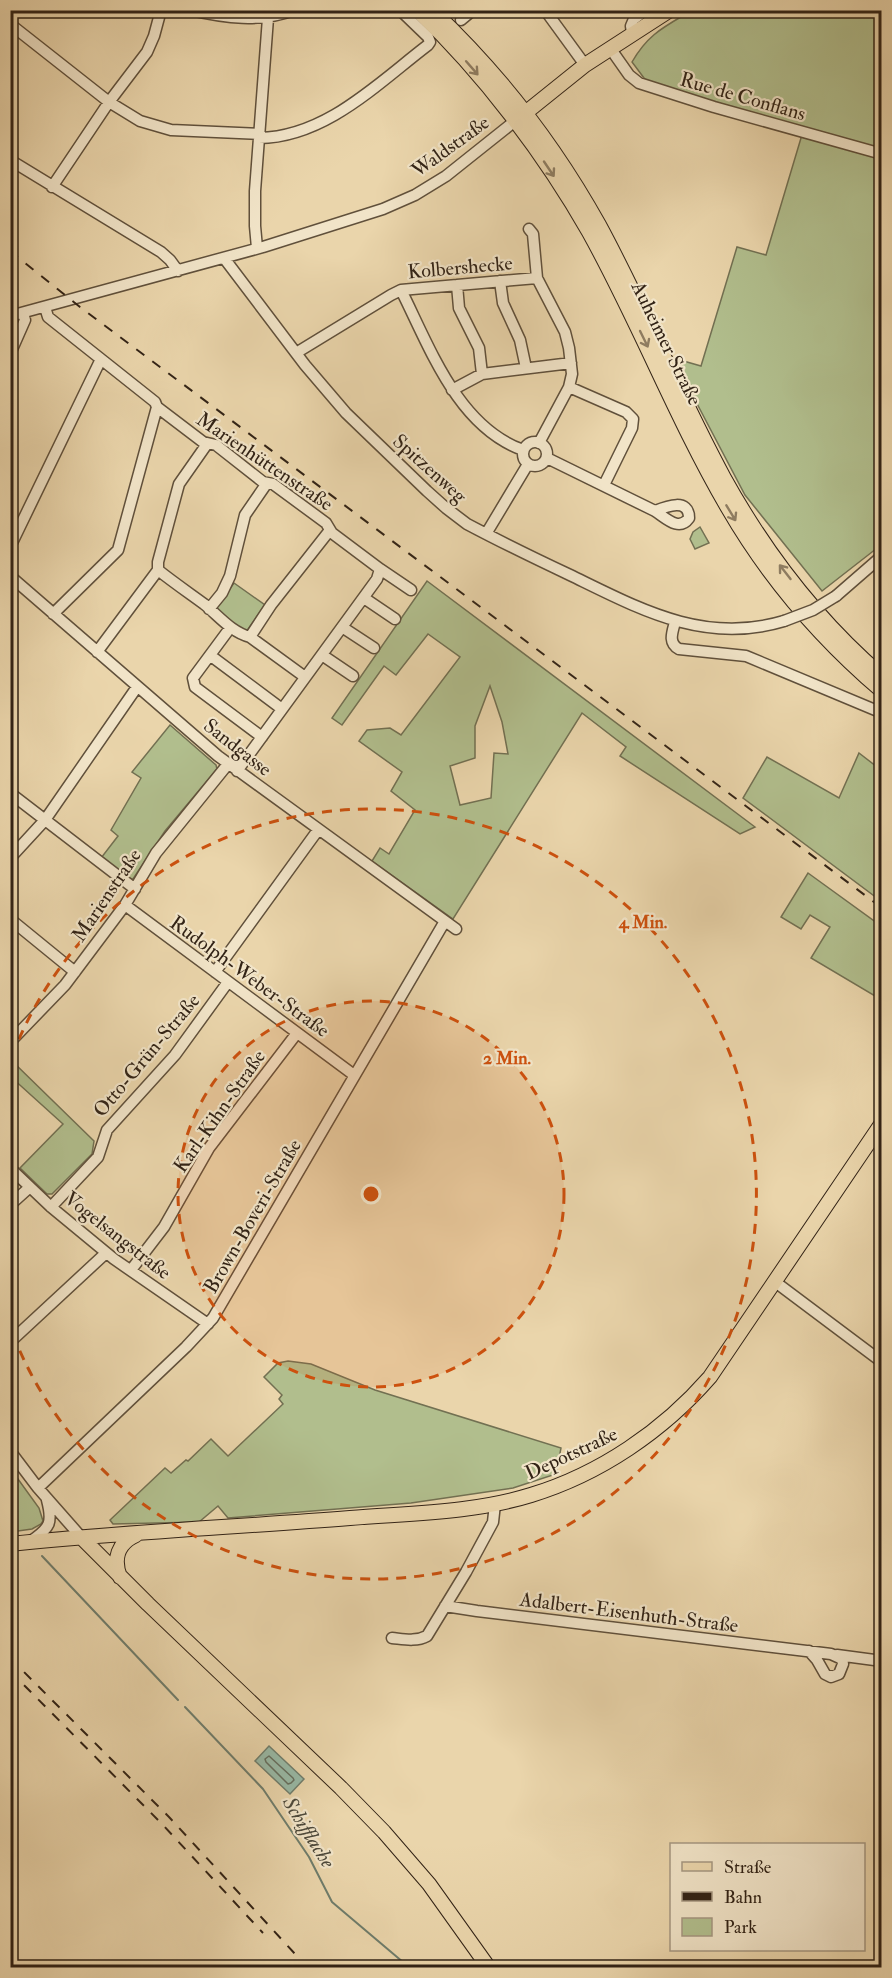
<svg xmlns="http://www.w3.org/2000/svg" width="892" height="1978" viewBox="0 0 892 1978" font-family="'IM FELL Double Pica',serif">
<rect width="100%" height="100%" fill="#ead5ab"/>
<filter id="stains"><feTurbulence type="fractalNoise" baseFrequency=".00333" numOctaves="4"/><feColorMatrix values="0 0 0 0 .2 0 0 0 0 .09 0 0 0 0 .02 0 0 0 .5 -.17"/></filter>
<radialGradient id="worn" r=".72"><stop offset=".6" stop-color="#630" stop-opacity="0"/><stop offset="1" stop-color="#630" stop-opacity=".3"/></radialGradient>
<!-- green -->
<path fill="#b1be8d" stroke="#727052" stroke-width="1.5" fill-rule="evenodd" d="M691,11H881V545L822,591L745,495L673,358L701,366L737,247L766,255L804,128L647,82L632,62C648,34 664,27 691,11Z
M700,527L709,543L695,549L690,539L693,532Z
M427,581L755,827L740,834L620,756L626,747L582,713L453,919L372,861L380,848L389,854L415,810L391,791L402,772L359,741L367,730L390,728L401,735L460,657L428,634L396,675L384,666L342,725L332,718ZM490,686L502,722L508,754L494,753L491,798L460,805L450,766L475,758V726Z
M234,583L265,605L246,632L215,610Z
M170,725L216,765L217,769L165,831L133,879H129L101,858L118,836L111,830L141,778L132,772Z
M859,753L881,770V901L743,798L767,757L839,798Z
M808,873L881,926V986L875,996L811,958L830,927L810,915L801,929L781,917Z
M11,1060L94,1141L92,1154L52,1194H47L20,1168L63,1124L11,1077Z
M288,1361L311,1364L375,1390L561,1448L556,1474L513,1488L411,1503L228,1518L218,1506L199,1522L113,1524L110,1520L165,1468L171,1473L186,1460L188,1461L211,1439L228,1456L283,1404L279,1399L282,1395L264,1377L278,1363Z
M10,1468L39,1508L43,1521L41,1524L32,1529L11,1532Z"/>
<!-- water -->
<path fill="#98b9a6" stroke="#6f7d6c" stroke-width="1.5" d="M269,1746L304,1779L290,1794L255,1761Z"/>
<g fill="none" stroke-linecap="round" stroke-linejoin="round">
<!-- shore -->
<path stroke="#656e5e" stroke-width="1.5" d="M269,1756L293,1778L294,1780L291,1783L288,1784L266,1762L265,1759Z"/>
<!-- stream -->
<path stroke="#6f7d6c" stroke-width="2" d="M10,1523L16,1529
M42,1556L178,1700
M185,1707L263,1789L309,1857L332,1902L410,1968"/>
<!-- minor casing -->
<g stroke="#60503b" stroke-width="13">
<path id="minor" d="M190,10C225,18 260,23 294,10
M545,10L585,65
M461,20L473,10
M10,24L109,102L140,121L171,130L260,134
M632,33L631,26L634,19L646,10
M610,48L629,75L639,83L714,107L882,154
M259,138C326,137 378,83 428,45L430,42L428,37L400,10
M10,160L161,252L170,260L178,271
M52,187L109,102L147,52L154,36L161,10
M529,229L533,234L537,278L565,332L569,348L572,374L569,387L539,443
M257,248L255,226V191L268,18
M224,258L305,365L346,413L427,491L446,508L467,524C501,542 536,559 570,575C640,609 704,645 784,621
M500,281L503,303L520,340L526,368
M457,285L459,308L479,348L482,374
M401,290C430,348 458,427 523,450
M45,307L48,317L155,402L157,407L118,550L53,614
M10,316L263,247L383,209L415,195L446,176L515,121
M296,353L391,295L401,290L537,278
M10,354L25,320L23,313
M569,387L626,412L633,419L632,428L604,485
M452,390L482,374L571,363
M157,407L203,442L216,445L263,482L273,484L326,523L332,533L380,569L377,579L237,771
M523 454a12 12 0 1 1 24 0a12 12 0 1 1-24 0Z
M547,458L655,511C667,506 689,498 689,518C679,532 666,518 655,511
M486,534L528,464
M10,547L101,359
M380,569L411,590
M158,570C173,582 189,593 204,604C219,616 231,632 250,637L305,677
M10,576L218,756L456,929
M836,596L882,556
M364,598L395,619
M209,609L222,593L230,576L245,515L267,483
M675,622C672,633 668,643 679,649L746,656L880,712
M342,627L374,648
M230,628L193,678L195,687L262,737
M250,637L271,605L330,530
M97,652L158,570V562L179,484L207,444
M322,655L353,676
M211,656L282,709
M10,793L135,889
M10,858L45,820L137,687
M125,905L354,1075
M10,919L75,972
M215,972L318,830
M10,1042L65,985L125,905L156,853L228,764
M10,1168L51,1207L114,1259L208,1324
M10,1205L30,1187
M51,1207L98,1157L107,1130L175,1055L228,982
M131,1270L164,1227L209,1148L297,1033
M774,1281L882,1362
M10,1342L106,1253
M10,1451L38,1488L82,1538
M38,1488L186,1347L213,1318L445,921
M31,1541C50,1528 53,1523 47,1500
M445,1606L477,1611L831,1654L842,1659L843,1664L839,1674L831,1677L825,1674L817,1660L809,1651
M392,1638C403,1639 416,1642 427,1636L466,1572L493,1522L495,1504
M837,1655L882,1661"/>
</g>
<!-- major casing -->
<g stroke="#322316" stroke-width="16">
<path id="major" d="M417,10C483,73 544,153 589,232C639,322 676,419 728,508C768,577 821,639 882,691
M432,10C500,74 554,144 599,225C644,308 679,395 724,478C765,552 817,620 882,676
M519,118L585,65L670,10
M82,1538L148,1604L341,1788L384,1832L429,1884L489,1968
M10,1544C123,1532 237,1527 350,1518C410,1513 473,1513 531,1495C600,1474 663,1431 710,1377L882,1123
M120,1577C113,1559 118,1543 136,1535"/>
</g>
<!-- minor -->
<use href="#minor" stroke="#f1e4c8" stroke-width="10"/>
<!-- major -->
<use href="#major" stroke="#ead5ab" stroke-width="14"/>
<!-- rail -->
<path stroke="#322316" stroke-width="2" stroke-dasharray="10 10" stroke-linecap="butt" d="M10,251L80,307L882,908
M10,1658L169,1817L308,1968
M10,1671L162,1824L263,1933"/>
<!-- minor-bridge casing -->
<g stroke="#60503b" stroke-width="13" stroke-linecap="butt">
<path id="minor-bridge" d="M784,621L813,610L836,596"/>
</g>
<!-- minor-bridge -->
<use href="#minor-bridge" stroke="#f1e4c8" stroke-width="10"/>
</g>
<!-- one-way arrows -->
<defs><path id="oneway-shaft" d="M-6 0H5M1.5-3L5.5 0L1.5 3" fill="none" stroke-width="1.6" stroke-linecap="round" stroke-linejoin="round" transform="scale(1.5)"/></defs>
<g stroke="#8e7c60">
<use href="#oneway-shaft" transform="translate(472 68) rotate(49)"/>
<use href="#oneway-shaft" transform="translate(549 169) rotate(56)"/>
<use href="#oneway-shaft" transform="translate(644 339) rotate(64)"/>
<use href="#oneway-shaft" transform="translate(731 513) rotate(59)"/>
<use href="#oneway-shaft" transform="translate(785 572) rotate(-128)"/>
</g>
<!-- distance rings -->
<circle cx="371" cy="1194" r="193" fill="#cd510e" fill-opacity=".12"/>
<g fill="none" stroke="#cd510e" stroke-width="3" stroke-dasharray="10 8">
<circle cx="371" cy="1194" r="193"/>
<path d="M12 1056A385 385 0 1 1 12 1332"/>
</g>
<g text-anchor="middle" stroke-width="4.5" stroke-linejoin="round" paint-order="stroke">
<!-- street labels -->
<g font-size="20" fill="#322316" stroke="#f1e4c8">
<text transform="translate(743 96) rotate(16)" y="7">Rue de Conflans</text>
<text transform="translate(450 146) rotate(-36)" y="7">Waldstraße</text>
<text transform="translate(460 267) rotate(-5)" y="7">Kolbershecke</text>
<text transform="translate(667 343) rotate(64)" y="7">Auheimer Straße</text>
<text transform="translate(265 461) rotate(34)" y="7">Marienhüttenstraße</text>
<text transform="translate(430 468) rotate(42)" y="7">Spitzenweg</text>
<text transform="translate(238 747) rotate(38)" y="7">Sandgasse</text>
<text transform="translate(106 895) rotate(-56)" y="7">Marienstraße</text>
<text transform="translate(250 976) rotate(36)" y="7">Rudolph-Weber-Straße</text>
<text transform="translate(146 1055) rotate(-50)" y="7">Otto-Grün-Straße</text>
<text transform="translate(219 1111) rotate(-55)" y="7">Karl-Kihn-Straße</text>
<text transform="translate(252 1216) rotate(-60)" y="7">Brown-Boveri-Straße</text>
<text transform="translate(118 1235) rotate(38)" y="7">Vogelsangstraße</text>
<text transform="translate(571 1453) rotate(-25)" y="7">Depotstraße</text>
<text transform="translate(629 1612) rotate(7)" y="7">Adalbert-Eisenhuth-Straße</text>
</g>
<!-- water labels -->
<g font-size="21" font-style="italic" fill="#4c483a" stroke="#f1e4c8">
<text transform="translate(309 1832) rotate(58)" y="7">Schifflache</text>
</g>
</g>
<circle cx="371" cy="1194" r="9" fill="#cd510e" stroke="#f1e4c8" stroke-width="3"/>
<g font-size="18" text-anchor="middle" font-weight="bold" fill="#cd510e" stroke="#f1e4c8" stroke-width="4.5" stroke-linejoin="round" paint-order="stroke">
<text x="643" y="928">4 Min.</text>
<text x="507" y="1064">2 Min.</text>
</g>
<!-- margin -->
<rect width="892" height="1978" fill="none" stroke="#ead5ab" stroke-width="36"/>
<rect x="12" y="12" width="868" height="1954" fill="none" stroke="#322316" stroke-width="3"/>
<rect x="18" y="18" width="856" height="1942" fill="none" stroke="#322316" stroke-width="1.5"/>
<!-- legend -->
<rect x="670" y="1843" width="195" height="108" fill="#f1e4c8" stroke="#a59781" stroke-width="1.5"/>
<rect x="682" y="1862" width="30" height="9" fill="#ead5ab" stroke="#a59781" stroke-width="1.5"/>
<text x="724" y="1873" font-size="18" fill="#322316">Straße</text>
<rect x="682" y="1892" width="30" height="9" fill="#322316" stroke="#a59781" stroke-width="1.5"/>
<text x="724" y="1903" font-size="18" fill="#322316">Bahn</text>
<rect x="682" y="1918" width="30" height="18" fill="#b1be8d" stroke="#a59781" stroke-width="1.5"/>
<text x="724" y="1933" font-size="18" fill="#322316">Park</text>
<rect width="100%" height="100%" filter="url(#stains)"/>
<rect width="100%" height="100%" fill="url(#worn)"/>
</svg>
